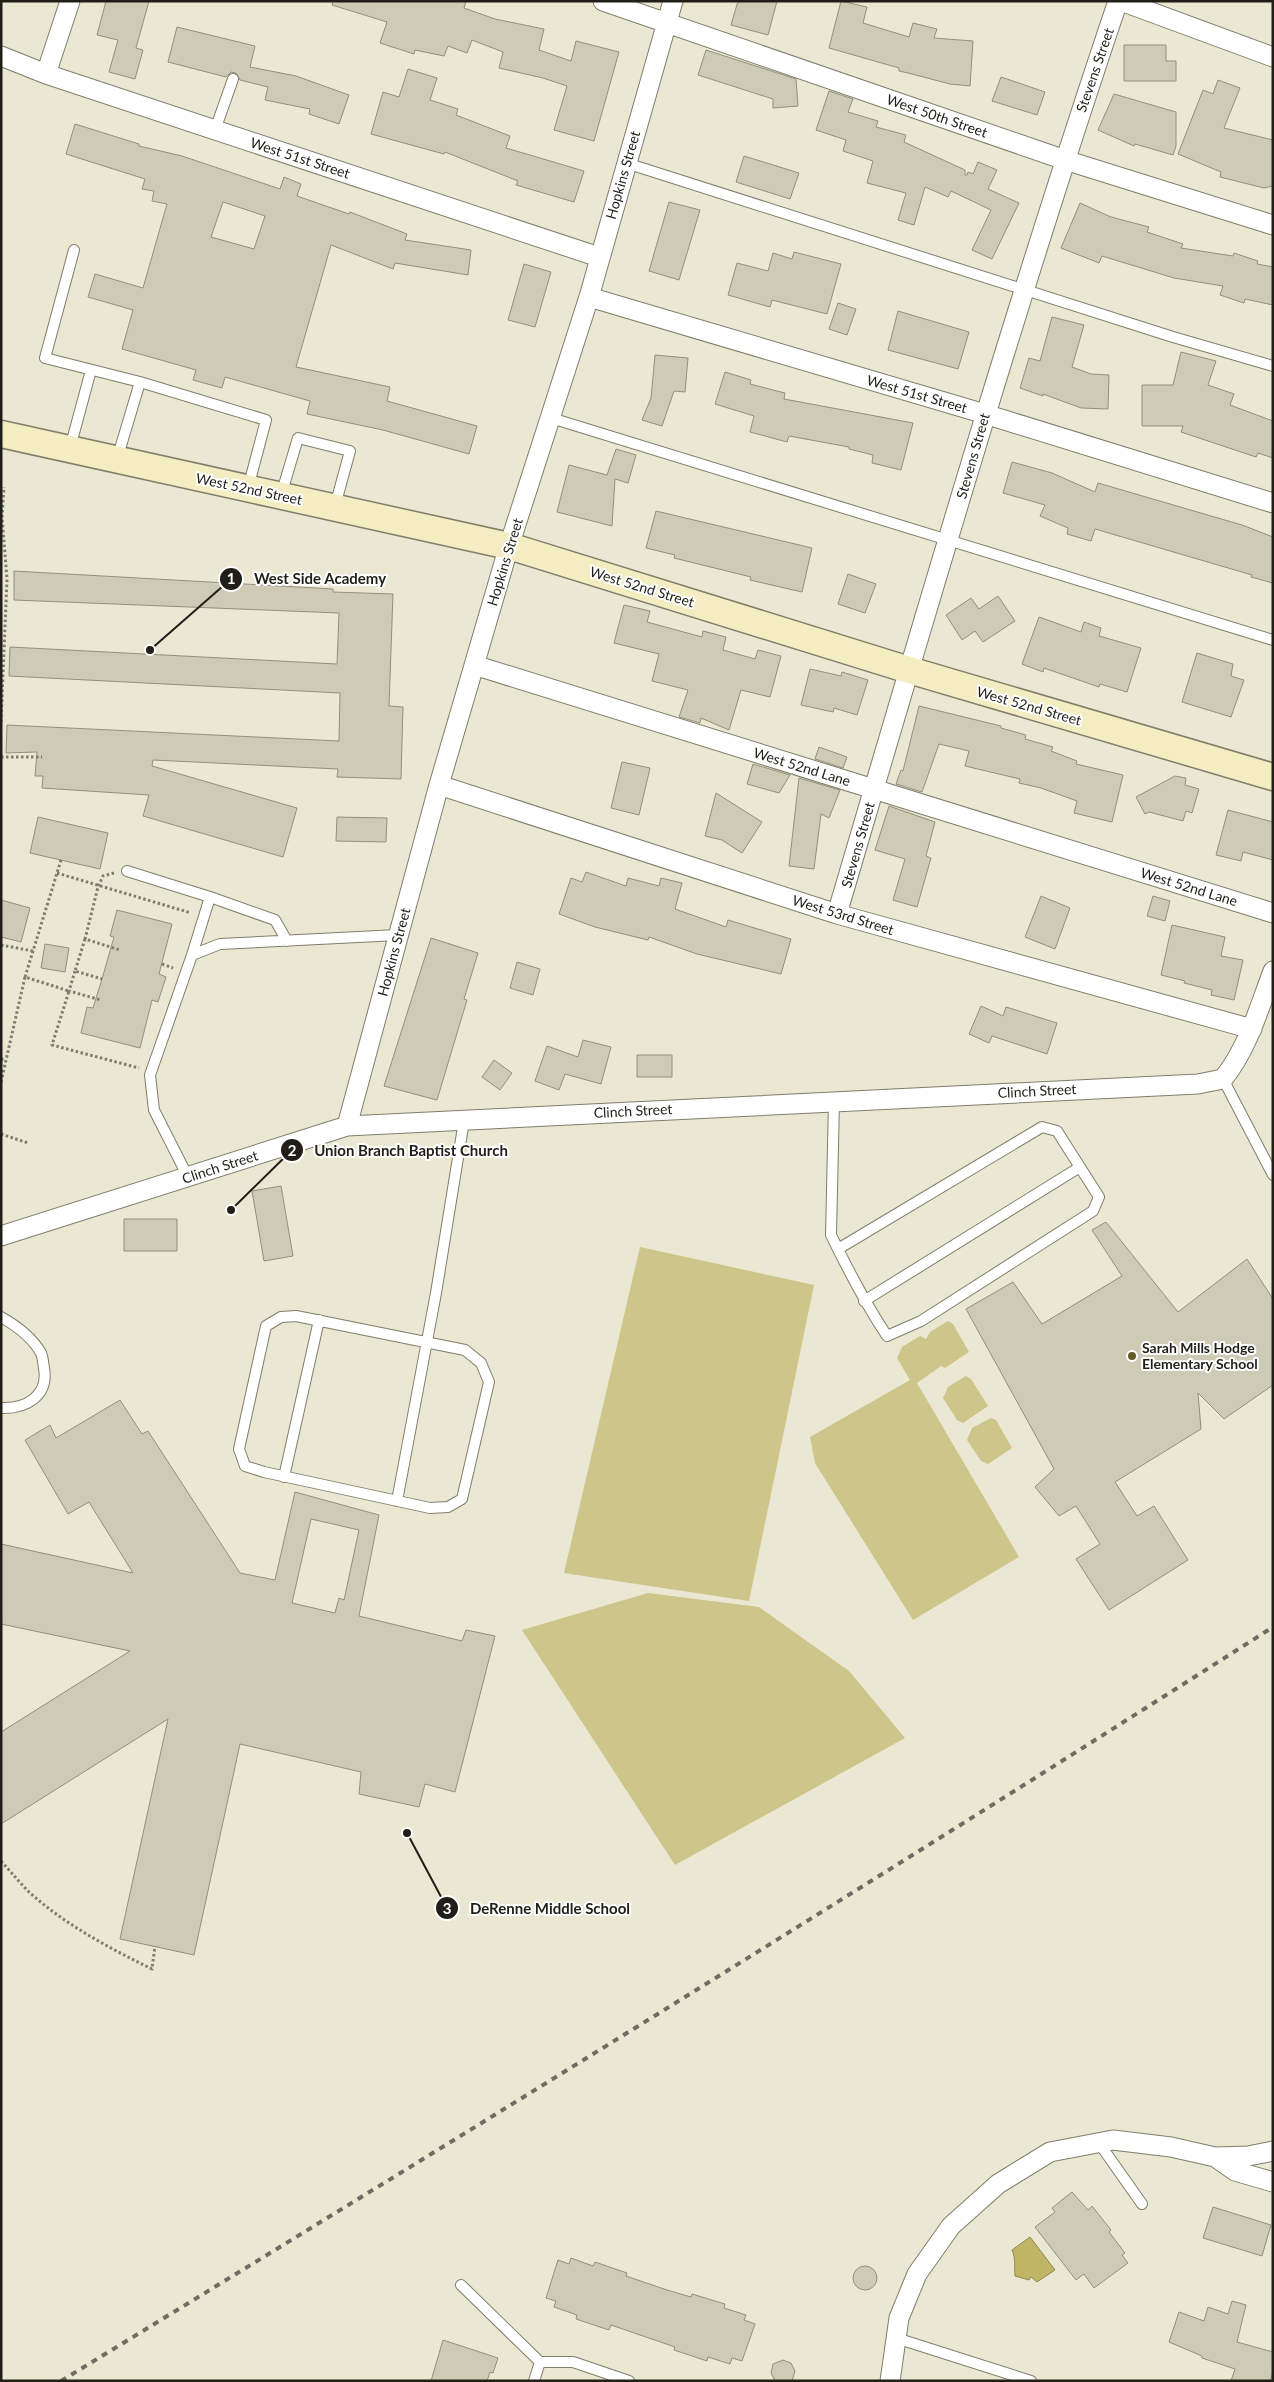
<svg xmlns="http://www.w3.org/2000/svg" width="1274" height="2382" viewBox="0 0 1274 2382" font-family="Lato,sans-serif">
<rect width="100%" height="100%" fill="#eae7d2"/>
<!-- green -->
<path fill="#cdc589" d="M640,1247L814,1285L749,1601L564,1573Z
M948,1321L953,1324L969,1352L945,1368L941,1366L917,1383L1019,1557L913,1620L815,1463L810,1437L910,1380L897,1358L902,1347L920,1336L926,1339L930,1332Z
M966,1376L971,1379L988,1406L963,1423L957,1420L943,1398L948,1387Z
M991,1418L996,1420L1012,1448L988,1464L981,1461L967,1440L972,1428Z
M648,1593L759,1607L849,1671L905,1738L675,1865L522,1630Z"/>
<!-- water -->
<path fill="#c0b565" stroke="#90884e" d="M1030,2237L1055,2270L1037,2282L1031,2277L1029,2280L1015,2276C1014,2266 1016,2259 1012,2250Z"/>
<!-- building -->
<path fill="#cdcbb6" stroke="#92907c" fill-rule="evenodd" d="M106,1H149L136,48L143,50L135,79L109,72L118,40L97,35Z
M333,1H466L464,8L495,19L544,29L539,50L571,61L576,41L619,52L594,141L554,130L567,86L543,78L499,68L503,52L472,40L467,53L448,46L444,56L415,50L414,54L380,43L387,22L332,5Z
M738,1H777L768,35L731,25Z
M841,1L867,7L863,23L909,37L913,23L937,29L934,38L973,41L970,86L950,84L908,73L899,71V68L829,48Z
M177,27L255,46L250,67L296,76L349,95L339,124L309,114L310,109L265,100L268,87L240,80L236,73L231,72L226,77L168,62Z
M1124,45H1166V61H1176V81H1124Z
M706,50L796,79L798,106L773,108V99L698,75Z
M408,69L437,78L430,100L458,109L456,115L510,136L506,148L584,171L574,202L516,185L518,181L445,152L444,154L371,134L383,92L399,97Z
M1001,77L1045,92L1037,115L992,101Z
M1218,80L1240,88L1224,128L1273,140V186L1264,188L1220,177L1221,172L1178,154L1203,90L1213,94Z
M829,91L853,99L848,112L878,121L876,127L906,135L904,142L965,170V175H967L968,172L973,174L978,162L997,170L988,189L1019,203L992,259L972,250L991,210L951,191L948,197L925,187L914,225L898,220L906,193L867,183L873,161L843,151L846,140L816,130Z
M1114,94L1176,112V146L1173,155L1135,144L1134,146L1098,130Z
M75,124L139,144V146L182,156L280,189L284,177L301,184L297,196L349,214L350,212L407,234L405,240L471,250L468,275L395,263L393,269L331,245L296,367L390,387L387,401L477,426L469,454L383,430L307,414L310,401L225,377L222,388L193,380L196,370L122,349L133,310L88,297L95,274L143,288L167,204L152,201L154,191L142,189L145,179L66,154ZM223,202L265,216L254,249L211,237Z
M744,156L799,173L790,199L736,182Z
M669,202L700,210L679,280L649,271Z
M1080,203L1111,217L1149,227L1147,232L1183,244L1181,248L1233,256L1234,253L1258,261L1257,264L1273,267V305L1245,299L1244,303L1220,295L1223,286L1174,278L1102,256L1099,263L1061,248Z
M794,252L841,264L827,314L772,300L770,307L728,295L737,263L768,271L773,253L792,259Z
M524,264L551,272L535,327L508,320Z
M838,303L856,309L847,335L829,329Z
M898,311L969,332L958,369L888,350Z
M1052,317L1084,325L1072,367L1091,374L1109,375L1108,409L1081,408L1043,394V396L1020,388L1029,358L1040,361Z
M1181,352L1216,361L1208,385L1234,394L1230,405L1273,421V458L1258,453L1256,457L1181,432L1183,426H1142V385H1173Z
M655,355L688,358L685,392L674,391L662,426L642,420L651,398Z
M725,372L751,380L750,384L785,393L784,399L913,423L901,470L872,463L873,455L849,449V447L789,436L787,442L750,432L754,416L715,404Z
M616,449L636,455L628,483L615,479L612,526L557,512L569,465L607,475Z
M1012,462L1052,473L1095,492L1098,483L1242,525L1273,537V583L1251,577L1252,575L1095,529L1091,541L1067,534L1068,528L1040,516L1045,505L1003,493Z
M656,511L812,548L802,592L750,580L751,577L674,558L675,555L646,548Z
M14,571L333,589V592L393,594L389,706L403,707L401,779L337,777L338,769L153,760L152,766L297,808L283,857L143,816L149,795L42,788L43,776H35L37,752L6,753L7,725L339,741L340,693L9,676L10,647L337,664L339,613L14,600Z
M848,574L876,584L865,613L838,604Z
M998,596L1015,621L983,642L975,631L962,640L946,615L971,598L979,609Z
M624,605L650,611L647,622L702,637L703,631L726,637L723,650L755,659L758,650L781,656L770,697L741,690L729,730L701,718L700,723L679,717L688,690L652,681L659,654L614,643Z
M1039,617L1081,632L1084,622L1101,628L1099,636L1141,648L1127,692L1100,684L1099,687L1044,668L1043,672L1022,664Z
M1197,653L1233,664L1231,676L1244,680L1231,717L1182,702Z
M810,669L841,676L842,672L868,680L857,715L834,708L833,712L801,705Z
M919,706L1001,726V728L1026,735L1025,739L1053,747L1051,751L1077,761L1076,764L1123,775L1112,822L1074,813L1077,801L1041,788L1019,783L1020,779L965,766L969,751L939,744L922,792L896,784L901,770L903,771Z
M819,747L847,757L843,768L815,759Z
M622,762L650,768L639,815L611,808Z
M753,764L790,775L779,793L747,784Z
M1175,776L1186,778L1185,785L1199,789L1192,813L1186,811L1183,821L1149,812L1145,814L1136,797Z
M799,778L840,790L829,818L821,814L814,869L789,866Z
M716,793L762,822L742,853L722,840L705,836Z
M889,806L935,822L926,856L931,858L917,907L893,900L905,859L875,850Z
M1228,810L1273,822V860L1243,852L1241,861L1216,855Z
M38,817L108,833L100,869L30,853Z
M337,817L387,818L386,842L336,841Z
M586,872L626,886L628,878L659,886L661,878L682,883L675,909L726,927L728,920L791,939L781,974L697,954L649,937L648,940L595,927L559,914L571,878L582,882Z
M1041,896L1070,908L1055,949L1025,937Z
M1153,896L1170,901L1165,921L1147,916Z
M1,900L30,908L21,942L1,937Z
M117,910L172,924L159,974L166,977L158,1002L152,1000L140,1048L81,1033L87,1007L93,1008L102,979L114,937L110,936Z
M1172,925L1225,937L1221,956L1243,960L1234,1000L1211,995L1212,990L1184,983L1185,981L1161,975Z
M431,938L478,953L464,999L467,1000L437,1100L384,1086Z
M45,944L69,948L65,972L41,968Z
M517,962L540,969L533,995L510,988Z
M981,1006L1003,1016L1006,1007L1057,1023L1047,1054L992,1036L989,1043L969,1034Z
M583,1040L611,1047L601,1084L565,1074L559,1090L535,1081L547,1046L578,1057Z
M637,1055H672V1077H637Z
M494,1060L512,1073L500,1090L482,1077Z
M281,1186L293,1256L264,1261L252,1191Z
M124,1219H177V1251H124Z
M1106,1222L1178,1312L1247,1259L1273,1299V1385L1224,1419L1198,1393L1201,1429L1115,1482L1137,1516L1154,1506L1188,1560L1109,1610L1076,1559L1100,1544L1076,1506L1059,1516L1035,1487L1054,1469L966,1309L1013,1282L1042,1324L1122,1276L1092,1230Z
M120,1400L142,1434L148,1431L240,1573L275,1580L295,1492L379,1515L359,1616L462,1641L466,1630L495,1636L455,1792L425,1784L419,1807L359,1794L361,1772L240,1744L194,1955L120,1939L168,1719L1,1824V1732L130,1651L1,1624V1544L133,1573L89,1502L68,1514L25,1440L50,1425L56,1438ZM311,1519L359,1530L344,1600L339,1598L335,1613L292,1603Z
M1072,2192L1088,2210L1092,2206L1111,2230L1109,2232L1125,2253L1122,2255L1128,2263L1094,2288L1084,2274L1076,2280L1035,2227L1055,2212L1052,2208Z
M1213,2207L1271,2225L1262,2256L1203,2238Z
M571,2258L593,2266L595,2262L627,2273L626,2276L667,2290L691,2297L692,2294L725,2304L724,2308L746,2315L744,2320L755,2324L742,2361L732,2358L730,2364L708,2357L707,2361L674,2350L675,2347L611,2325L609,2330L576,2319L577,2315L554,2307L556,2301L546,2298L558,2260L569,2264Z
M853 2278a12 12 0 1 1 24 0a12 12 0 1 1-24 0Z
M1232,2301L1246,2305L1237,2342L1273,2352V2372L1270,2381H1231L1235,2369L1202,2358V2356L1169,2342L1179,2312L1204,2321L1208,2307L1228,2314Z
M443,2340L498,2358L493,2373L490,2372L487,2381H431Z
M783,2360L791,2363L795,2371L792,2381H775L771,2373L773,2364Z"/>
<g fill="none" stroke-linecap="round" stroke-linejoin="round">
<!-- service casing -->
<g stroke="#807e6b" stroke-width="12">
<path id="service" d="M215,130L233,79
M626,163L1173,337L1273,366
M74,250L45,358L140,382
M551,418L1273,640
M70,448L91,370
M117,459L140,382L266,420L248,488
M281,495L298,438L350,451L335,506
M127,871L210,897
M192,955L210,897L275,920L287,941
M1223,1079L1273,1175
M834,1101L831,1235C848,1270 865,1303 887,1336L921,1321L1093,1211L1099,1197L1057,1131L1042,1127L838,1249
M188,1177L154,1110L150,1075L192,955L220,944L398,935
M864,1301L1080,1167
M296,1316L465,1350L481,1363L489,1382L462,1499L448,1507L430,1508L264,1472L245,1466L239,1449L266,1326L281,1317Z
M1,1317C17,1326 32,1337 41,1353C43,1357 43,1363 44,1368C49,1396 26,1409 1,1408
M284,1477L319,1320
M397,1501L436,1293L464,1121
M1099,2143L1142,2204
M461,2285L540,2362
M896,2338L1031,2381
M534,2381L540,2362H573L629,2381"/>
</g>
<!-- minor casing -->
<g stroke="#807e6b" stroke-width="21">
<path id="minor" d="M603,1L1065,160L1273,225
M1121,1L1273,57
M1,56L46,74L599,257
M46,74L70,1
M589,297L985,414L1273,503
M474,665L1273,913
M439,785L837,914L1252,1029
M837,914C927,609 1016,303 1118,1
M347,1126L439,785L509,546L589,297L673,1
M1,1236L347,1126L1198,1084L1223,1079C1248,1048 1259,1008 1273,971
M1215,2157L1235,2171L1273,2182
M890,2381L899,2318L917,2274L951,2226L998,2184L1050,2152L1113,2140L1171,2147L1215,2157L1248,2156L1273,2151"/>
</g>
<!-- secondary casing -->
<g stroke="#807e6b" stroke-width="29">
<path id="secondary" d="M1,434L509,546L909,670L1273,777"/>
</g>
<!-- path -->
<path stroke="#7e7c6f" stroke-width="3" stroke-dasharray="2.5 2.5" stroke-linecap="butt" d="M1,722L7,579L2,517L4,487
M1,757H42
M57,873L191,913
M114,873L103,876L98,887L85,939L120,950
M85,939L75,971L102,979
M1,945L33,951
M162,964L173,968
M75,971L69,991L101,1000
M25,977L61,860
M1,1059L6,1060
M1,1082L25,977L69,991L52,1045L139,1068
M1,1134L28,1143
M1,1861C11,1872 20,1883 30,1893C66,1925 109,1948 152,1969L155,1946"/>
<!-- service -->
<use href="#service" stroke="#fff" stroke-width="10"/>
<!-- minor -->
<use href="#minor" stroke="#fff" stroke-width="19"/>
<!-- secondary -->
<use href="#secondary" stroke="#f3edc1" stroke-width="26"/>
<!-- rail -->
<path stroke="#6f6d61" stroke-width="4" stroke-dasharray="6 6" stroke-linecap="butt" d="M61,2381C467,2133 872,1883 1273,1627"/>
</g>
<!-- markers -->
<circle fill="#635c28" stroke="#fff" stroke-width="2" cx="1132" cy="1356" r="5"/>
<g text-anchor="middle" stroke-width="4" stroke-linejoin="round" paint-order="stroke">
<!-- street labels -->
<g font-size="14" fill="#1f1e17" stroke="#fff">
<text transform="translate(1095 70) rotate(-71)" y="5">Stevens Street</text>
<text transform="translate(937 116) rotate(19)" y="5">West 50th Street</text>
<text transform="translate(300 158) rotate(18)" y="5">West 51st Street</text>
<text transform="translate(623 175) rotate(-74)" y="5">Hopkins Street</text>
<text transform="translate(917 394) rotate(16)" y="5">West 51st Street</text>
<text transform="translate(973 456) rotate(-74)" y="5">Stevens Street</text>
<text transform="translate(249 489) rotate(12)" y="5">West 52nd Street</text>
<text transform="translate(505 562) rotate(-73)" y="5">Hopkins Street</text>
<text transform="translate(642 587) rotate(17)" y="5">West 52nd Street</text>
<text transform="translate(1029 706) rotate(16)" y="5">West 52nd Street</text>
<text transform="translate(802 767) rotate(17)" y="5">West 52nd Lane</text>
<text transform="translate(858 845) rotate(-74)" y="5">Stevens Street</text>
<text transform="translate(1189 887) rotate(17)" y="5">West 52nd Lane</text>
<text transform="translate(843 915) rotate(17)" y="5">West 53rd Street</text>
<text transform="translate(394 952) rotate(-75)" y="5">Hopkins Street</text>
<text transform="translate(1037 1091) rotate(-3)" y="5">Clinch Street</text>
<text transform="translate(633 1111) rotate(-3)" y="5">Clinch Street</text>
<text transform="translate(220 1167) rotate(-18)" y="5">Clinch Street</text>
</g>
<!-- poi labels -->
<g font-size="14" font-weight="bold" fill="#1f1e17" stroke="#fff" text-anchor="start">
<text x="1142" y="1353">Sarah Mills Hodge<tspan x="1142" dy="16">Elementary School</tspan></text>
</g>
</g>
<!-- callouts -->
<path fill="none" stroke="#1f1e17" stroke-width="2" d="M150 650L231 579M231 1210L292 1150M407 1833L447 1908"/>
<g fill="#1f1e17" stroke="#fff" stroke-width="2">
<circle cx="150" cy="650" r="5"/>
<circle cx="231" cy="1210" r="5"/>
<circle cx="407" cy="1833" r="5"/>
<circle cx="231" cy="579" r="12"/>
<circle cx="292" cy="1150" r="12"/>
<circle cx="447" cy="1908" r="12"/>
</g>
<g font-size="15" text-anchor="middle" font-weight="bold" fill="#fff">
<text x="231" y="584">1</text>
<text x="292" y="1156">2</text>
<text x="447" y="1914">3</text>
</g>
<g font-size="15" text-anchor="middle" font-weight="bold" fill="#1f1e17" stroke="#fff" stroke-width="4" stroke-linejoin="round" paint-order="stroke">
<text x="320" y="584">West Side Academy</text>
<text x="411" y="1156">Union Branch Baptist Church</text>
<text x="550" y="1914">DeRenne Middle School</text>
</g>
<!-- border -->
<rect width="1274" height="2382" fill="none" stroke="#1f1e17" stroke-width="5"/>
</svg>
